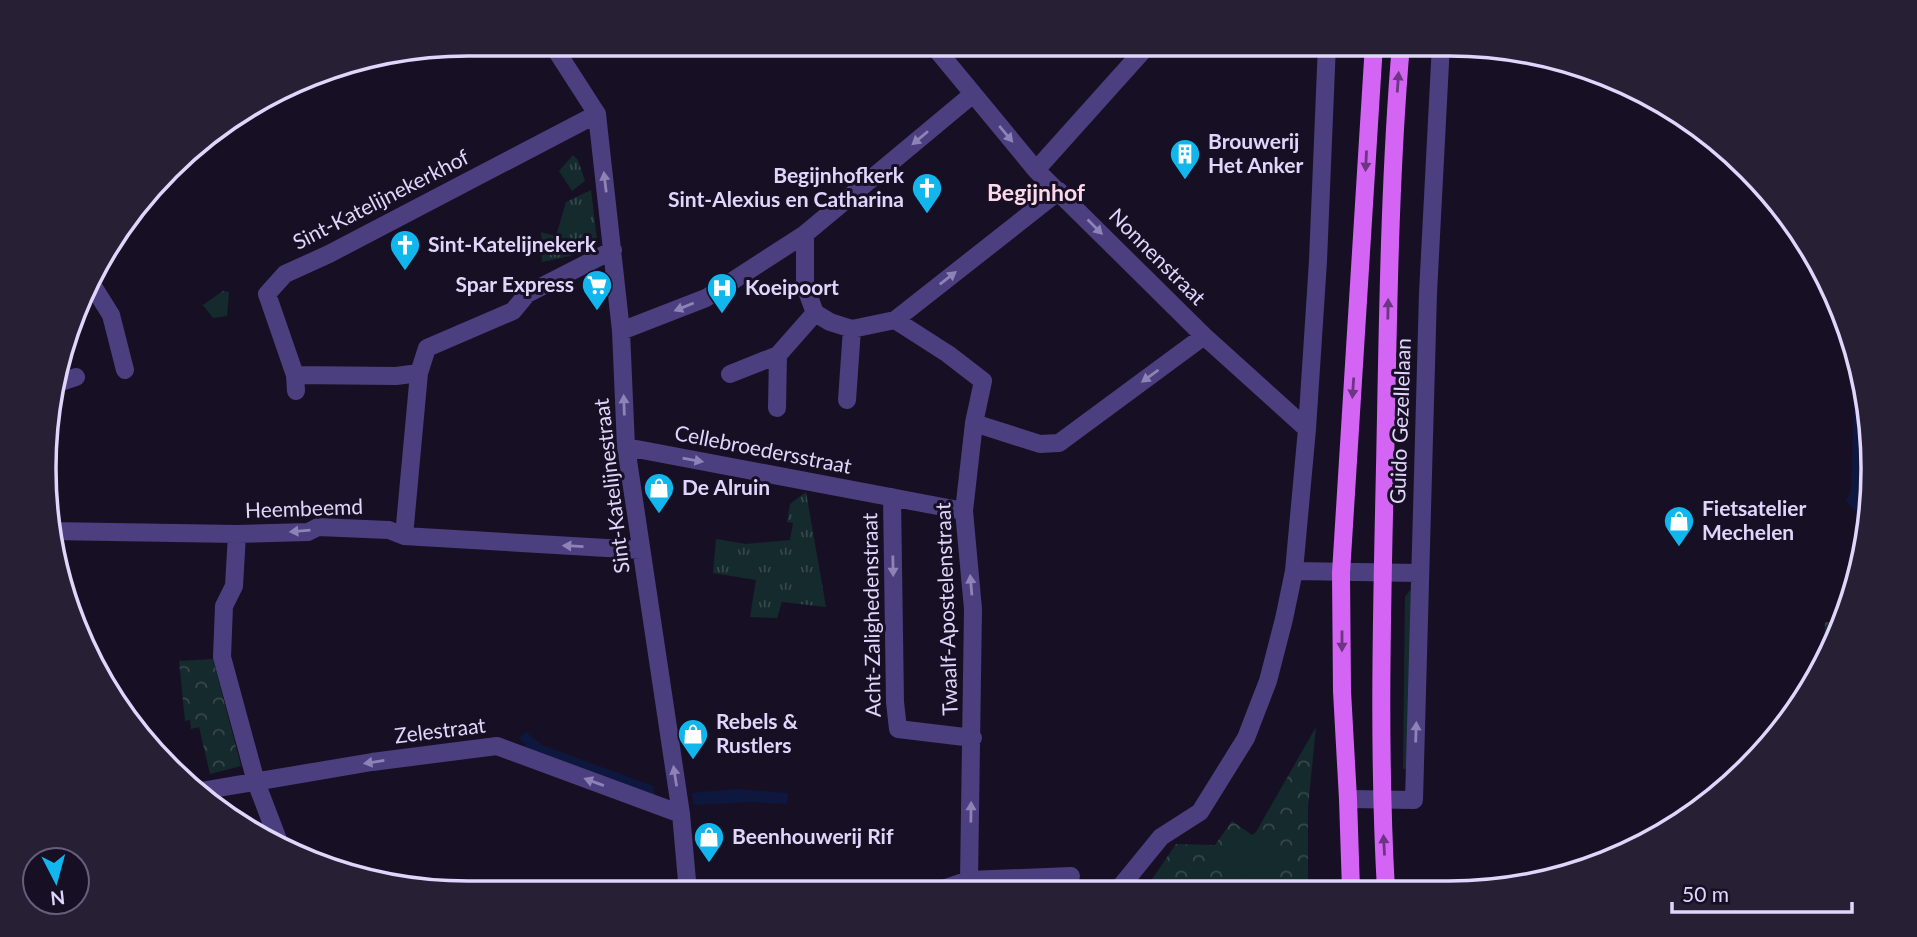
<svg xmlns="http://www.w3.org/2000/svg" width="1917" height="937" viewBox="0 0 1917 937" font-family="Lato,sans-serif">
<defs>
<pattern id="grass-tufts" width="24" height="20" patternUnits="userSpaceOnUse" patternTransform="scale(1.75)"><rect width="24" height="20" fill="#142a2d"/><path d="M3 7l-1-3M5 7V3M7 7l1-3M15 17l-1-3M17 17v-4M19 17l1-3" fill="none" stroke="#36484c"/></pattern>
<pattern id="forest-crowns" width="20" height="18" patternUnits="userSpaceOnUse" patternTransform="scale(1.75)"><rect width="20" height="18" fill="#142a2d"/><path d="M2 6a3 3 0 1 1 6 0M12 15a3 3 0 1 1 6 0" fill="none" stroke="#36484c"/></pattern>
<pattern id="garden-furrows" width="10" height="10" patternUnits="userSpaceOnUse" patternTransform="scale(1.75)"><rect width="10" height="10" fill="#142a2d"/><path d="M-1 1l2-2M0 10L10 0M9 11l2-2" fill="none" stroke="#36484c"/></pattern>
</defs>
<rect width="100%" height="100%" fill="#171024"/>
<!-- grass -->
<path fill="url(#grass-tufts)" d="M573,155L578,160L585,181L572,191L559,171Z
M591,190L597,240L570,256L542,262L541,232L556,236L566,202Z
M223,291L229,292L227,316L213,318L203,305Z
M806,492L826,607L782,602L777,618L750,617L756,580L713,573L716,539L746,544L790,540L793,523L787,522L790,504Z
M1410,590L1413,594L1408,769H1403L1405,597Z"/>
<!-- forest -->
<path fill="url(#forest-crowns)" d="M213,659L241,766L210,774L199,727L191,729L190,720L185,721L179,661Z
M1316,727L1308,807V890L1144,891L1176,844L1215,845L1232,821L1252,835L1256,832Z"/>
<!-- garden -->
<path fill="url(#garden-furrows)" d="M1825,622L1837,623L1836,640L1823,663Z"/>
<!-- pitch -->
<path fill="#142a2d" d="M1234,826L1281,854L1261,887L1214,858Z"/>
<!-- water -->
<path fill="#0e183f" d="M1855,379L1873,469L1863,519L1846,501L1851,490Z
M526,732L542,745L653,786L655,800L532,753L519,738Z
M736,789L788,793L787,804L749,802L694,805L692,793Z"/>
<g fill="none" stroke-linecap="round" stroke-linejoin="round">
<!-- minor -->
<path stroke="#4b3f7f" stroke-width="18" d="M552,44L597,114L621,331L626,447L681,814L688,892
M932,44L1036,170L1204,336L1307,429
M1036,170L1149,44
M805,234V286L815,313L830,322L852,329L895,320L1059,191
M91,283L111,315L125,370
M895,320L948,354L983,381L974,423L964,511L973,609L969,880
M621,331L706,298L805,234L973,94
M730,374L778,355
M295,375L267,294L285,274L329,254L597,114
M52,385L76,377
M296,391L295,375L396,376L419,373
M847,400L852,329
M777,408L778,355L815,313
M974,423L1040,444L1059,443L1204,336
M626,447L964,511
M892,497L895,702L898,729L973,738
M49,531L237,534L308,532L318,527L389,530L404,536L641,550
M237,534L234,586L224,606L222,657L256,782L280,845
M404,536L419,373L427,348L513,311L527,294L613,250
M1294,571L1419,573
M195,792L372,762L497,746L681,814
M1348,799L1414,800L1428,293L1441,44
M1117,891L1161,837L1200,812L1246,738L1268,681L1284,619L1294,571L1307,429L1318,261L1327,44
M934,892L969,880L1071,876"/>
<!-- primary -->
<path stroke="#d465f4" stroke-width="18" d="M1351,890L1348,799L1342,691L1341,573L1374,44
M1386,890C1378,749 1382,608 1385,467C1388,325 1389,185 1401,44"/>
</g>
<!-- one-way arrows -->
<defs><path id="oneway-solid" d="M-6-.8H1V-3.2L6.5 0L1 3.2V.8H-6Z" transform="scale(1.75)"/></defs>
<g fill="#6c3682">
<use href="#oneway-solid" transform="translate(1398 82) rotate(-86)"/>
<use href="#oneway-solid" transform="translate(1366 161) rotate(93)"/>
<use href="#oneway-solid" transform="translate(1388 309) rotate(-89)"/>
<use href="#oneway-solid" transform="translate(1353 388) rotate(94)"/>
<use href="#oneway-solid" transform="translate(1342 641) rotate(90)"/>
<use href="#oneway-solid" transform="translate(1384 845) rotate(-93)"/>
</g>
<g fill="#8e83b7">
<use href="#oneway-solid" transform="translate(1006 134) rotate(50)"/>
<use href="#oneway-solid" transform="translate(920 138) rotate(140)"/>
<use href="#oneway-solid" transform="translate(605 182) rotate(-97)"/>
<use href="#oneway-solid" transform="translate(1095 227) rotate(45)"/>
<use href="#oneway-solid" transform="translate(948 278) rotate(-38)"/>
<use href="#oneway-solid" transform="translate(684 307) rotate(158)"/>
<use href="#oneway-solid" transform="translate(1150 376) rotate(144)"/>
<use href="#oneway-solid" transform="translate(624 405) rotate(-92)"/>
<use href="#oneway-solid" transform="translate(693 460) rotate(10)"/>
<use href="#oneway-solid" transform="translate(300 531) rotate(175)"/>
<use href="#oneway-solid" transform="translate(573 546) rotate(-177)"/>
<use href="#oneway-solid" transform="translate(893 566) rotate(89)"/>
<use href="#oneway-solid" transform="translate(971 585) rotate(-95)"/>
<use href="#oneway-solid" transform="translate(1416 732) rotate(-88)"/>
<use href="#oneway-solid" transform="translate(374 762) rotate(171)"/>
<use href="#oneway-solid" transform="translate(675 776) rotate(-99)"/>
<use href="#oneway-solid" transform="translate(594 782) rotate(-160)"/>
<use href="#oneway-solid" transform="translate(971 812) rotate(-89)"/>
</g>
<!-- icons -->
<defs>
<g id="building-pin" transform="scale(1.575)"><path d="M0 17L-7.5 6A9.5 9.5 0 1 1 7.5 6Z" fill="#11b6ed" stroke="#171024"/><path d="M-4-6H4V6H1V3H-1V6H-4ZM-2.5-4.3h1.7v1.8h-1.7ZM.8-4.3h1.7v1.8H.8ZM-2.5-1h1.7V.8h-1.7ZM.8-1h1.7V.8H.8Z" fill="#fff"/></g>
<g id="church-pin" transform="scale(1.575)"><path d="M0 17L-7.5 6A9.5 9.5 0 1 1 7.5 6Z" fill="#11b6ed" stroke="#171024"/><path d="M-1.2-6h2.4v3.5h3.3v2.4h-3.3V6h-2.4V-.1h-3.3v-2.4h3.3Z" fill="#fff"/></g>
<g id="supermarket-pin" transform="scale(1.575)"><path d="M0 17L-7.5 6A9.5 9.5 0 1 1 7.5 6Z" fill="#11b6ed" stroke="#171024"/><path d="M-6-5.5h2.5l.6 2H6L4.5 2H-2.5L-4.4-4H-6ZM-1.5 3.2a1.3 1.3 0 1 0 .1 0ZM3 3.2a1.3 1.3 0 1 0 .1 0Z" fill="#fff"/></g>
<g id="hospital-pin" transform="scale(1.575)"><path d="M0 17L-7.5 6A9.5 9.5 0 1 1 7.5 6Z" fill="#11b6ed" stroke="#171024"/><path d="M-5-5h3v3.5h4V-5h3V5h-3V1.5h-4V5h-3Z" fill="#fff"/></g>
<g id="shop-pin" transform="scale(1.575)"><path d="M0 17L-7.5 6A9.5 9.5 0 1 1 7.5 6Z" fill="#11b6ed" stroke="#171024"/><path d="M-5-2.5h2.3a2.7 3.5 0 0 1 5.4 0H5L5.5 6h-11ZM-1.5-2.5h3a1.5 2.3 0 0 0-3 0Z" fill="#fff"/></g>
</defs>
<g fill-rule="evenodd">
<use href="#building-pin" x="1185" y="154"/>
<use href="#church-pin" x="927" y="188"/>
<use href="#church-pin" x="405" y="245"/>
<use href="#supermarket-pin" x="597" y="285"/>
<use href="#hospital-pin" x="722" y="288"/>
<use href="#shop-pin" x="659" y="488"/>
<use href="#shop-pin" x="1679" y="521"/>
<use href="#shop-pin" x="693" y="734"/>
<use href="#shop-pin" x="709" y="837"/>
</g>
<g text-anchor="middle" stroke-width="6" stroke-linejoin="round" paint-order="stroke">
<!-- poi labels -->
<g font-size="21" font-weight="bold" fill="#e0d6fc" stroke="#171024" text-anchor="start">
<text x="1208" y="149">Brouwerij<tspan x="1208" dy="24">Het Anker</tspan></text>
<text x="904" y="183" text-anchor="end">Begijnhofkerk<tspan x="904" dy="24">Sint-Alexius en Catharina</tspan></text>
<text x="428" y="252">Sint-Katelijnekerk</text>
<text x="574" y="292" text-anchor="end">Spar Express</text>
<text x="745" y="295">Koeipoort</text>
<text x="682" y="495">De Alruin</text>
<text x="1702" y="516">Fietsatelier<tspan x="1702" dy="24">Mechelen</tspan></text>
<text x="716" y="729">Rebels &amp;<tspan x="716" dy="24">Rustlers</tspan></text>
<text x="732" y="844">Beenhouwerij Rif</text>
</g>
<!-- street labels -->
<g font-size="21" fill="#e0d6fc" stroke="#171024">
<text transform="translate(381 200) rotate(-27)" y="7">Sint-Katelijnekerkhof</text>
<text transform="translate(1157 257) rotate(45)" y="7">Nonnenstraat</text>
<text transform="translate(1401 421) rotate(-88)" y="7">Guido Gezellelaan</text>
<text transform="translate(763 450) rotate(11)" y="7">Cellebroedersstraat</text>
<text transform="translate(612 486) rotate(-97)" y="7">Sint-Katelijnestraat</text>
<text transform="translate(304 509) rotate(-2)" y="7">Heembeemd</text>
<text transform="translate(947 609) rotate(-92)" y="7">Twaalf-Apostelenstraat</text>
<text transform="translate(872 615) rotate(-91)" y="7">Acht-Zalighedenstraat</text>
<text transform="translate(440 731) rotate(-7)" y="7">Zelestraat</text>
</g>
<!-- neighbourhood labels -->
<g font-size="23" font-weight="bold" fill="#fcd8e9" stroke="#171024">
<text x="1036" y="201">Begijnhof</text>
</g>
</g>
<!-- crop -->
<path d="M0 0H1917V937H0ZM468 56H1449A412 412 0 0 1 1861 468V469A412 412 0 0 1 1449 881H468A412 412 0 0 1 56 469V468A412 412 0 0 1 468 56Z" fill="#272035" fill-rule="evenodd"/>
<path fill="none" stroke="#e0d6fc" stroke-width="3.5" d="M468 56H1449A412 412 0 0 1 1861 468V469A412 412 0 0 1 1449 881H468A412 412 0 0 1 56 469V468A412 412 0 0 1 468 56Z"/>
<!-- north arrow -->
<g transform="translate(56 881) rotate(174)"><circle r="33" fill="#171024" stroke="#675f7a" stroke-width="2"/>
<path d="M0-5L12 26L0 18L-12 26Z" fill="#11b6ed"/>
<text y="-10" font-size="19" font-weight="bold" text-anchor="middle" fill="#e0d6fc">N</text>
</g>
<!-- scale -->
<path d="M1672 902v10h180v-10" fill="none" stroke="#e0d6fc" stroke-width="3.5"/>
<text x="1682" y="902" font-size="21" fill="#e0d6fc" stroke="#171024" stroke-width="5" paint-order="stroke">50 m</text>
</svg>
